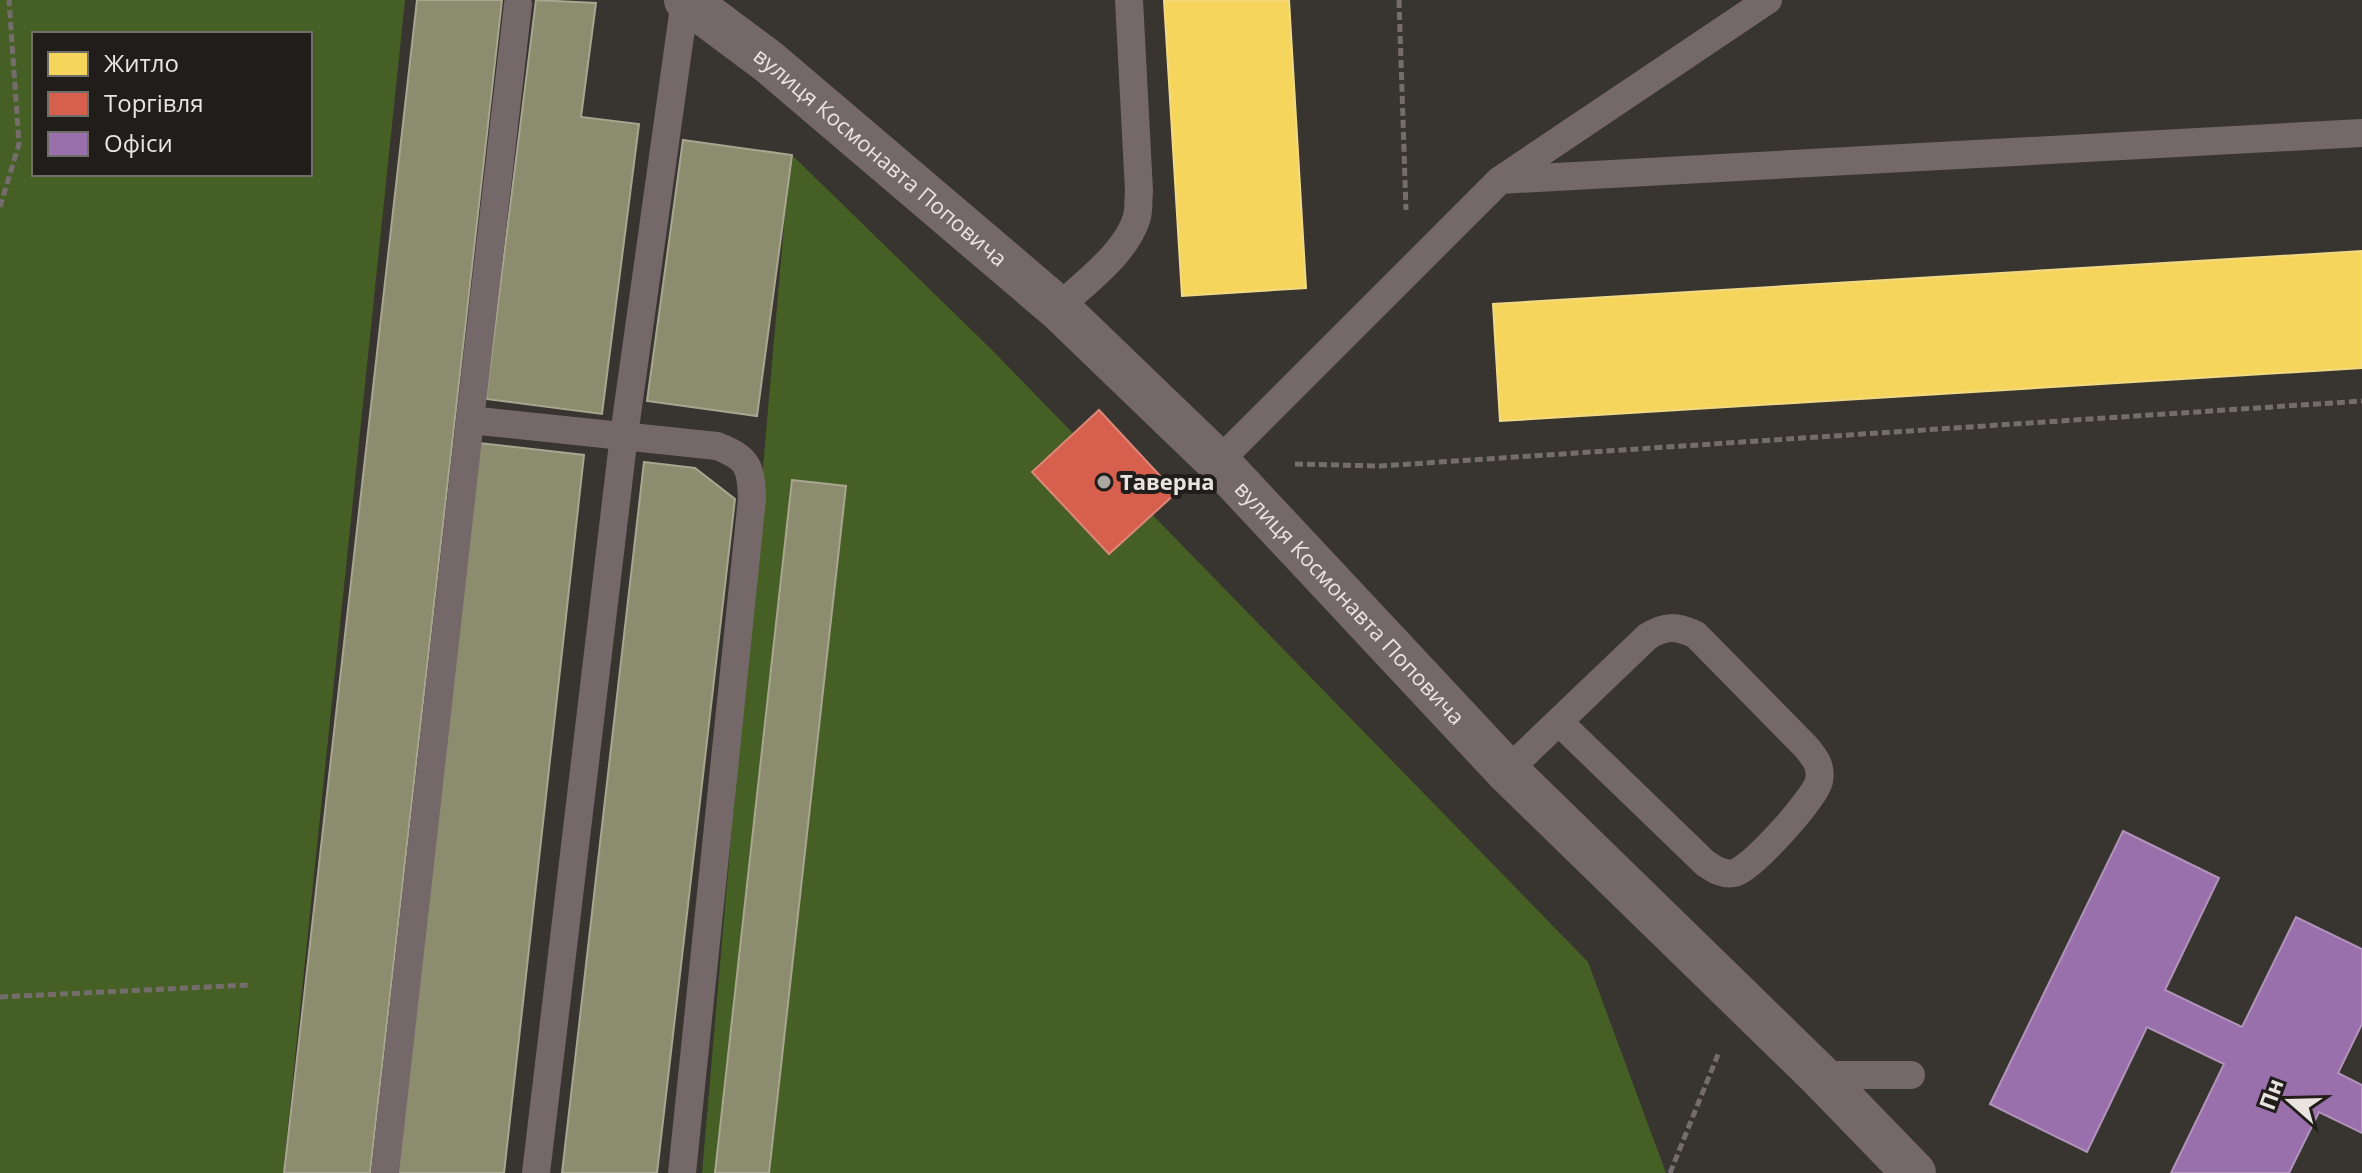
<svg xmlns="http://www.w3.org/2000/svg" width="2362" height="1173" viewBox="0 0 2362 1173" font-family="'Open Sans',sans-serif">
<rect width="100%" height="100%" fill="#383530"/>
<!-- green -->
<path fill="#465f24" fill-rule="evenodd" d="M0,0H405L283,1173H0ZM310,34V174H34V34Z
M792,155L991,349L1588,962L1666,1173H702L785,213Z"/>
<!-- homes -->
<path fill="#f6d55c" stroke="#f2da83" stroke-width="2" d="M1164,0H1289L1306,288L1182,296Z
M2362,251V368L1500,421L1493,304Z"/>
<!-- shops -->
<path fill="#d6604d" stroke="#dc8879" stroke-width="2" d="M1099,410L1176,493L1109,554L1032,472Z"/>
<!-- offices -->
<path fill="#9970ab" stroke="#b193bb" stroke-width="2" d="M2123,831L2219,878L2165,990L2242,1027L2296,917L2362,949V1024L2338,1073L2362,1085V1133L2319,1112L2289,1173H2171L2224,1064L2147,1027L2087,1152L1990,1104Z"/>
<!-- industry -->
<path fill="#8c8c6e" stroke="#a8a690" stroke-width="2" d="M417,0H502L370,1173H284Z
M536,0L596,3L581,117L639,124L602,414L486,399Z
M683,140L792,155L757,416L647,401Z
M479,443L584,455L504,1173H398Z
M644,462L695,468L735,499L657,1173H562Z
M792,480L846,486L769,1173H715Z"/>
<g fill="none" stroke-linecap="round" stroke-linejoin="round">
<!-- path -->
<path stroke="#756d6c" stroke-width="5" stroke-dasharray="8 4" stroke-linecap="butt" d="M1399,0L1406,210
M0,207L19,144L9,0
M1295,464L1380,466L2362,401
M0,997L248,985
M1670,1173L1719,1052"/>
<!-- lane -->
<path stroke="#746868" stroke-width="28" d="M1500,180L2362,133
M1058,308C1085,282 1126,254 1137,217C1139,209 1138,200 1139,191L1129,0
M470,420L518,4
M1218,462L1500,180L1768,0
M1507,771L1647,637C1665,625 1677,626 1696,635L1806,747C1815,758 1822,766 1819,781C1815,798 1751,870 1734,873C1722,875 1714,869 1705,863L1559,722
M1819,1075H1911
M385,1173L470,420L717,446C748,458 751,466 752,499L682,1173
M536,1173L624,435L685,0"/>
<!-- street -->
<path stroke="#746868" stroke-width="44" id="s1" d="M686,0L769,62L1058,308L1218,462L1507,771L1819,1075L1914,1173"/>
</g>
<!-- markers -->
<circle fill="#aba7a2" stroke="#211d1a" stroke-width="3" cx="1104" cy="482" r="8"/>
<g text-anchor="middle" stroke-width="8" stroke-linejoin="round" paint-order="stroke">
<!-- street labels -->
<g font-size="22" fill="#e9e4df" stroke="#211d1a">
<text dy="8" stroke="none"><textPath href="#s1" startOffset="250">вулиця Космонавта Поповича</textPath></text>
<text dy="8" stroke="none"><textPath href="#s1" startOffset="898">вулиця Космонавта Поповича</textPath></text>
</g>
<!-- poi labels -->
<g font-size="22" font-weight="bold" fill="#e9e4df" stroke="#211d1a" text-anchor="start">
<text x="1120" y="490">Таверна</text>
</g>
</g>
<!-- legend -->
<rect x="32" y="32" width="280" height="144" fill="#211d1a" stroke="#716d69" stroke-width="2"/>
<rect x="48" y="52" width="40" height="24" fill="#f6d55c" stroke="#716d69" stroke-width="2"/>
<text x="104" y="72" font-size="24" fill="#e9e4df">Житло</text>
<rect x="48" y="92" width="40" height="24" fill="#d6604d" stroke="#716d69" stroke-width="2"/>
<text x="104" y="112" font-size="24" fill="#e9e4df">Торгівля</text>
<rect x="48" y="132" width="40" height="24" fill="#9970ab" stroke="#716d69" stroke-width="2"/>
<text x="104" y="152" font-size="24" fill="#e9e4df">Офіси</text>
<!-- north arrow -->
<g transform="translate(2290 1101) rotate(290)" stroke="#211d1a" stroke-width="6" paint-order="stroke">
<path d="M0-6L14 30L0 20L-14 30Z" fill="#e9e4df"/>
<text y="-12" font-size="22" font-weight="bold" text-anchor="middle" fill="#e9e4df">Пн</text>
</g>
</svg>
